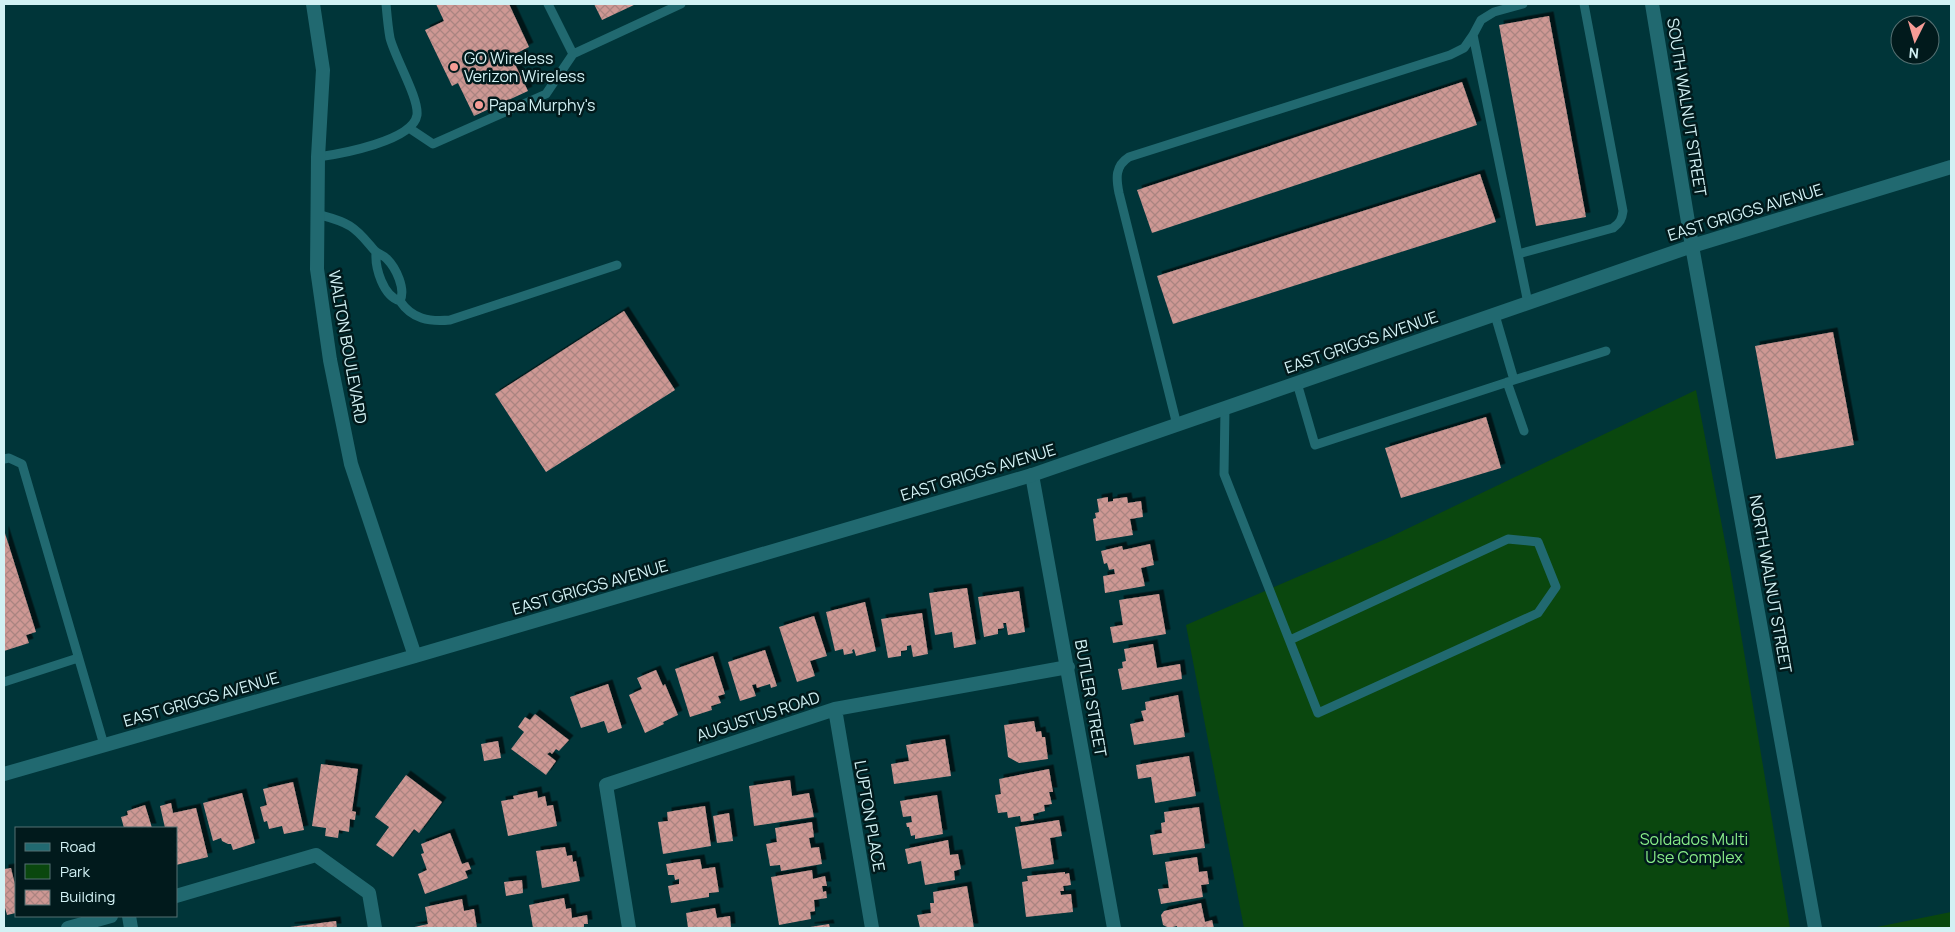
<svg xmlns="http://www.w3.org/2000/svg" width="1955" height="932" viewBox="0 0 1955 932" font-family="Manrope,sans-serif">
<defs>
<pattern id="building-cross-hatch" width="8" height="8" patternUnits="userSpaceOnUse" patternTransform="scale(1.25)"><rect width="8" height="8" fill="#ce9894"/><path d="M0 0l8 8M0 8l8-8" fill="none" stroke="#aa8481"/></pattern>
<filter id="shadow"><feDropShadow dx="4.5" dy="-4.5" stdDeviation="0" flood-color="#0009"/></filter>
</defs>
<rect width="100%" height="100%" fill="#003539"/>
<!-- green -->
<path fill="#0a470e" d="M1696,390L1730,568L1790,928H1244L1186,625L1388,538Z
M1951,912V928H1872Z"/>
<!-- building -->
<path fill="url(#building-cross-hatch)" filter="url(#shadow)" d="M436,4H509L529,47L511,56L528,91L474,116L458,83L452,86L425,30L444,21Z
M594,4H636L602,20Z
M1549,16L1586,217L1536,226L1499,25Z
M1462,82L1477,125L1152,233L1137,190Z
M1480,174L1496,222L1173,324L1157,276Z
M624,311L675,390L546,472L495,394Z
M1833,332L1854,445L1776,459L1755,346Z
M1486,417L1501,468L1401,498L1385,448Z
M1108,497V502L1113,501V499L1127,497L1128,503L1141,501L1143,517L1130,519L1133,535L1096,541L1093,519L1096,518L1095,513L1099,512L1097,499Z
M4,530L36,632L26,635L29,643L4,651Z
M1150,544L1154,565L1141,568L1145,586L1105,593L1103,576L1115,574L1114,569L1109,570L1107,563L1104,564L1101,551L1122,546L1123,550Z
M967,588L976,644L954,648L952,632L935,635L929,593Z
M1019,591L1025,632L1008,635L1006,623H1003L1004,628L998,629V634L984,637L978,597Z
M1159,594L1166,634L1113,643L1110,627L1123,625L1119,600Z
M865,602L876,651L856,656L854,649L852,650L853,653L844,655L843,649L835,651L826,612Z
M922,613L928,654L913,657L911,645L907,646V650L901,651V656L888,658L881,619Z
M814,616L827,656L810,661L815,676L797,682L779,627Z
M1153,644L1157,668L1180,664L1182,679L1122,690L1118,669L1123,668L1122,662L1126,661L1124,649Z
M765,650L777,686L771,688L770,684L757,688L756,684L752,685L756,696L740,701L728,662Z
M713,656L725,694L718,696L721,703L711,706L712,710L690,717L675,669Z
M656,670L663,686L665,684L678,715L663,722L664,724L645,733L629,695L642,689L637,678Z
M608,684L622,728L608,733L604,721L581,728L570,697Z
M1178,695L1185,737L1134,745L1130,724L1144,721L1141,711L1146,710L1145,702Z
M535,714L569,740L559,751L556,749L552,754L550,752L547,754L556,761L546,775L511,749L524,732L518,727L525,717L530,720Z
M1034,721L1036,732L1041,731L1042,737H1045L1048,759L1019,763L1008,757L1004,725Z
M945,739L951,776L894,784L891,764L909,761L906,745Z
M498,741L501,758L484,761L481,744Z
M1189,756L1196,796L1155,803L1151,777L1138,779L1136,765Z
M321,764L358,769L352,811L356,812L355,820L350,819L349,832L339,830L338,838L325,836L326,828L312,826Z
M1049,769L1053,792H1049L1052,804L1044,805L1045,811L1033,814L1034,820L1021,822L1020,816L1008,818L1007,812L998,813L995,795L1001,794L999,779Z
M406,775L442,802L419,833L414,829L393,857L376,845L389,827L375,817Z
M790,780L792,796L809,793L814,817L754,826L749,786Z
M293,782L304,830L284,834L282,826L269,829L267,821L264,822L260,807L267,805L263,789Z
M537,791L538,798L545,796L547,806L553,805L557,826L508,836L501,801L514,799L513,796Z
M242,793L255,843L233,850L231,844H228L222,841L221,838L213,841L203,803Z
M937,795L943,834L915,839V835L911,836L909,827H907L906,823L912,822L911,816L903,817L900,801Z
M171,803L173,813L196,808L208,857L176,865V828H165L160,806Z
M145,805L152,828H124L121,817L128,815L127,811Z
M705,806L711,846L663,854L658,822L668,821L667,812Z
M1199,807L1205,848L1153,855L1150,835L1162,833L1161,823L1165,822L1164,812Z
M729,813L733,841L717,843L713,816Z
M1059,820L1062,836L1050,838L1054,864L1022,869L1015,827Z
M812,822L814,837L809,838L811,848L819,847L822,864L781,871L780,865L770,866L766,844L777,842L775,828Z
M450,833L462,864L468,862L471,869L465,871L468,878L425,894L418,874L427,870L421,854L424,853L421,844Z
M948,840L950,855L958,854L961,869L954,871L955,880L925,885L921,861L908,864L905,849Z
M565,847L567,856L572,855L573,862L576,861L580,881L542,888L536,851Z
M1197,857L1199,872L1207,871L1209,884L1201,885L1203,897L1161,904L1158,889L1169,888L1165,862Z
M700,859L702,869L715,867L719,892L709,893V897L671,903L668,886L679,884V879L675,880L674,875H668L666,864Z
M11,868L16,889V913L7,915L4,904V869Z
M812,870L813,879L825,876L827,886H822L823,892L826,891L827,898L814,900L815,911L810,912L811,919L779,925L771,877Z
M1065,872V874L1069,873L1071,885L1063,886L1064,891H1060L1061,895L1071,894L1073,912L1026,917L1022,882L1028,881L1027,876Z
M522,880L523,893L506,896L504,882Z
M967,886L974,928H920L917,915L931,913L930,903H934L933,892Z
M564,898L566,909L571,908L572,918L587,915L588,924H584V928H533L529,905Z
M462,899L464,911L474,909L477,928H410L428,924L425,907Z
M1201,903L1205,922L1212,920L1214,928H1177V926L1169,928L1163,925L1161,915L1164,911Z
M715,908L717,918L730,916L731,928H688L686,913Z
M336,921L337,928H290V927Z
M829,924L830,928H810V927Z"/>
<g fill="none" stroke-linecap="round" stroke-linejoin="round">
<!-- service -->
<path stroke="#216970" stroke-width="9" d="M548,4L573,54
M1473,35L1528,303
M409,128L433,144L546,94L573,54L681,4
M318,157C340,154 413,141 417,115C419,98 395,58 390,38C388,27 387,15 386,4
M317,214C328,217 341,220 350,226C360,232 367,242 375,251C378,254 384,255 387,259C396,268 406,289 400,301C383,296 375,268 376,253
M1518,254L1613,228C1620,223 1622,219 1623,211L1584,4
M400,301C412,319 429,322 450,320L617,265
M1495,315L1514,380L1606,351
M1507,382L1524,431
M1297,383L1315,445L1514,380
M1225,408L1224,474L1318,713L1538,613L1556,587L1538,542L1508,539L1290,640
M1177,425L1119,193C1116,178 1115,166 1129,157L1450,55L1464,48L1473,35L1481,20L1494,12L1523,4
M4,459L9,458L22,464L104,745
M4,682L78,658"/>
<!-- minor -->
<path stroke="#216970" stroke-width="14" d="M1032,475L1114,928
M835,709L872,928
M176,896L316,855L369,893L375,928
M129,916L131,928
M68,928L111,916
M629,928L606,785L835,709L1068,667"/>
<!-- tertiary -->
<path stroke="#216970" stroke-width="14" d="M313,4L323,70L318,157L317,269L330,360L351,464L415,656
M1652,4L1692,246L1815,928
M4,774L415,656L1032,475L1692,246L1951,167"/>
</g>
<!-- markers -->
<g fill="#f59c96" stroke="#011a1c" stroke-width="2">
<circle cx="454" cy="67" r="5"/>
<circle cx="479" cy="105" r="5"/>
</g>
<g text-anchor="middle" stroke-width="5" stroke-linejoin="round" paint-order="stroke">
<!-- poi labels -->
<g font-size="16" fill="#d2f1f4" stroke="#011a1c" text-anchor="start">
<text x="464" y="64">GO Wireless<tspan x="464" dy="18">Verizon Wireless</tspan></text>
<text x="489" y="111">Papa Murphy's</text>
</g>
<!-- street labels -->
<g font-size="16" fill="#d2f1f4" stroke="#011a1c">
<text transform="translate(1687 107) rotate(81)" y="6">SOUTH WALNUT STREET</text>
<text transform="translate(1745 212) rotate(-17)" y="6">EAST GRIGGS AVENUE</text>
<text transform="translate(1361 342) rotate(-19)" y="6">EAST GRIGGS AVENUE</text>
<text transform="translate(348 347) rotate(80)" y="6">WALTON BOULEVARD</text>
<text transform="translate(978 472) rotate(-17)" y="6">EAST GRIGGS AVENUE</text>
<text transform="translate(1771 584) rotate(80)" y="6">NORTH WALNUT STREET</text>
<text transform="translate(590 587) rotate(-16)" y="6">EAST GRIGGS AVENUE</text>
<text transform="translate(1091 698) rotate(80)" y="6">BUTLER STREET</text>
<text transform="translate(201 699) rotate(-16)" y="6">EAST GRIGGS AVENUE</text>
<text transform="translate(758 716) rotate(-18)" y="6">AUGUSTUS ROAD</text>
<text transform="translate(870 816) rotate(80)" y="6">LUPTON PLACE</text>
</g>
<!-- park labels -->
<g font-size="16" fill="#88ec88" stroke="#011a1c">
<text x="1694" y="845">Soldados Multi<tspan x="1694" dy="18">Use Complex</tspan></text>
</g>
</g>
<!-- border -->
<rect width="1955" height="932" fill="none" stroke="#d2f1f4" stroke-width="10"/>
<!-- legend -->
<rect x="15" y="827" width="162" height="90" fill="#011a1c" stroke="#557072"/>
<rect x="25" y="843" width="25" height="8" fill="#216970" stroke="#557072"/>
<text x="60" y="852" font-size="15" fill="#d2f1f4">Road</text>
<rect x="25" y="864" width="25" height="15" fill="#0a470e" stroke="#557072"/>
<text x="60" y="877" font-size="15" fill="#d2f1f4">Park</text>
<rect x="25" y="890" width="25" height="15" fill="url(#building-cross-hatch)" stroke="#557072"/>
<text x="60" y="902" font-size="15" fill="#d2f1f4">Building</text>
<!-- north arrow -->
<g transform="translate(1915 40) rotate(185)"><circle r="24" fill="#011a1c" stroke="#557072"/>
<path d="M0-4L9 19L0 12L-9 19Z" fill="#f59c96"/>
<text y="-8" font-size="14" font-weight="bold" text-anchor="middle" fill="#d2f1f4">N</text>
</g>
</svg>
